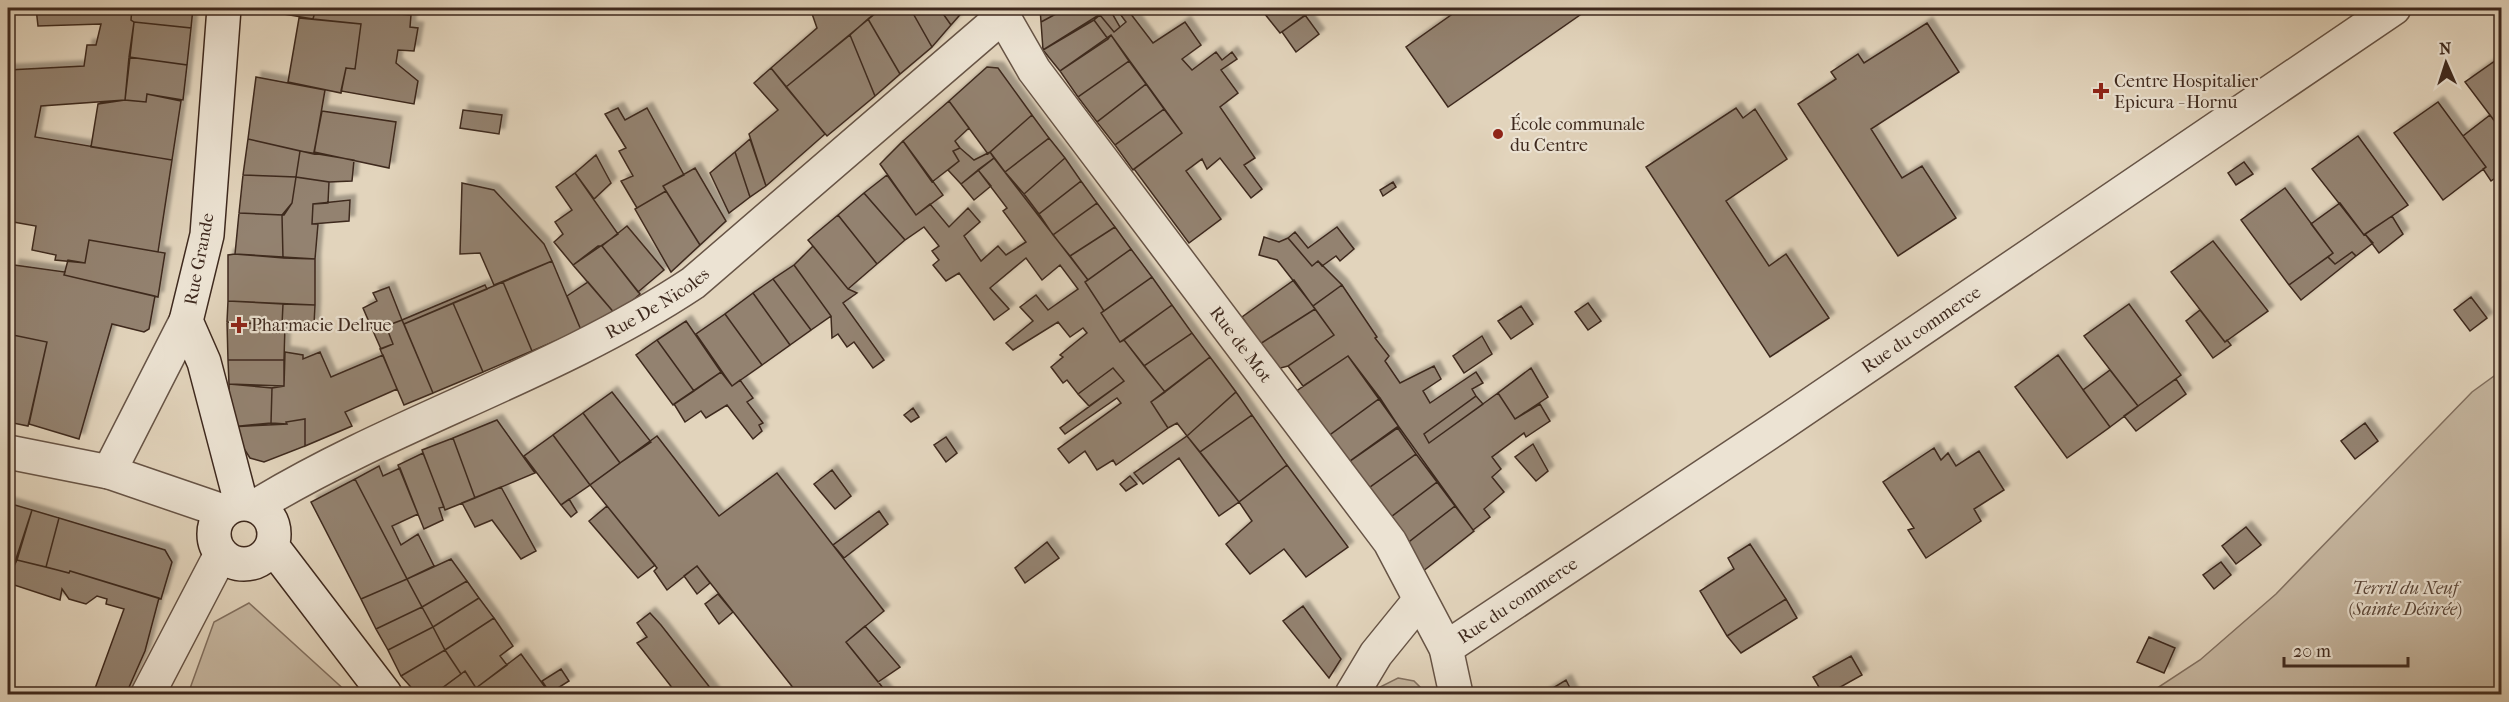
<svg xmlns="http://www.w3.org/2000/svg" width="2509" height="702" viewBox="0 0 2509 702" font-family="'IM FELL French Canon',serif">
<defs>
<filter id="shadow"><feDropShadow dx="5.5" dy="-5.5" stdDeviation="1.5" flood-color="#0004"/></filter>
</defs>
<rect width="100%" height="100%" fill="#e2d4bc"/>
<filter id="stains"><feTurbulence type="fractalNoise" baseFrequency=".00333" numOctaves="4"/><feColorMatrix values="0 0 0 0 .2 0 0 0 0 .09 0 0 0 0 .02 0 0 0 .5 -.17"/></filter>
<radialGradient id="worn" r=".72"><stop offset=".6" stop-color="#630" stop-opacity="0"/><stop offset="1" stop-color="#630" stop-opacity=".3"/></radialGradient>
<!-- green -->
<path fill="#c6b7a1" stroke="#827060" stroke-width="1.5" d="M2501,371V694H2148L2200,660L2276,594L2472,392Z
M249,603L349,694H188L214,622Z
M1398,678L1414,681L1427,694H1375L1380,687Z"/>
<!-- building -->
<path fill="#938270" stroke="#3e291e" stroke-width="1.5" filter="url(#shadow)" d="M36,8H132L131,20L134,22L125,100L41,106L35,137L172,160L158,252L89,240L85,263L55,260L56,255L32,250L36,226L8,221V70L84,66L87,45H96L101,24L38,26Z
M132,8H193L191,28L134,22L131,20Z
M266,8H316L313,19L265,11Z
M316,8H388L387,13L411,15L410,27L418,28L414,51L398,50L396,63L418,81L414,104L341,91L346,68L355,69L361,24L313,19Z
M577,8H598L579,14Z
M810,8H882L786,87L771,68L817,28Z
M882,8H910L932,47L900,74L868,19Z
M910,8H939L951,25L932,47Z
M939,8H966L951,25Z
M1040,8H1067L1041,22Z
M1067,8H1099L1102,13L1043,50L1041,22Z
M1099,8H1109L1120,27L1114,32L1100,15L1102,13Z
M1260,8H1316L1280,33Z
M1461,8H1590L1448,107L1406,47Z
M1127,9L1153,43L1185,22L1201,45L1182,59L1192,70L1216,52L1222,60L1232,52L1237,59L1221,70L1238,93L1220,107L1255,158L1244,165L1262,189L1251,198L1220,158L1207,169L1202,159L1186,171L1221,219L1189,243L1134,169L1182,133L1111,35L1108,39L1094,20L1100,15L1114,32L1126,22L1120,14Z
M1305,15L1319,34L1296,52L1282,32Z
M299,18L361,24L355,69L346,68L341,93L288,82Z
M868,19L900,74L875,96L850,35Z
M1094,20L1108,39L1060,71L1043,50Z
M134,22L191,28L187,65L129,57Z
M1927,23L1959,72L1871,129L1902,178L1922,166L1956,218L1898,256L1798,104L1836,79L1831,72L1858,54L1864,63Z
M850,35L875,96L827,136L786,87Z
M1111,35L1129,61L1078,97L1060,71Z
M2502,56V131L2465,82Z
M129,57L187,65L183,100L147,94L146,102L125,100Z
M1129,61L1146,84L1097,122L1078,97Z
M987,67L998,68L1032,115L988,154L949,101Z
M771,68L825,134L766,186L749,134L778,110L754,83Z
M256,77L325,90L314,154L248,139Z
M1146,84L1164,109L1115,145L1097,122Z
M147,94L181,101L172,160L91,147L98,104L125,100L146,102Z
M949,101L969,128L955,141L960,148L953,151L959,161L932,182L903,141Z
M2438,102L2486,167L2443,200L2394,133Z
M618,108L625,120L647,108L684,175L663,186L666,191L637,208L621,181L633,176L619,151L626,148L605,114Z
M1736,108L1743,118L1755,109L1787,159L1726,201L1769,266L1786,254L1829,318L1770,357L1646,167Z
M1164,109L1182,133L1133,170L1115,145Z
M463,110L502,115L499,134L460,128Z
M322,111L396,122L389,168L314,152Z
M1032,115L1049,138L1005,172L990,152Z
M2490,115L2502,131V173L2491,181L2483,169L2486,167L2463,136Z
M2358,136L2408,205L2364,235L2312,169Z
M1049,138L1065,158L1024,194L1005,172Z
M248,139L300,151L296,177L243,175Z
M750,139L766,186L750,197L735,152Z
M903,141L943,195L916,215L880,164Z
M960,148L974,160L990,152L994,158L961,184L948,170L959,161L953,151Z
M300,151L354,160L352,181L329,182L296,177Z
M735,152L750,197L729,213L710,173Z
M596,155L611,183L594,199L575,173Z
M994,158L1088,280L1085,282L1104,311L1101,313L1120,342L1124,340L1165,392L1151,402L1168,428L1116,465L1113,460L1097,470L1085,451L1069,463L1058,449L1121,403L1117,398L1065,434L1060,428L1124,381L1113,368L1078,394L1067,380L1063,383L1051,367L1063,357L1060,355L1087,333L1083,328L1070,337L1058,322L1013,350L1006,343L1033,321L1020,307L1036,295L1048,310L1078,289L1060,265L1042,280L1026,258L990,288L1009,309L994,320L959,273L946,281L933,265L939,260L932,251L939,246L924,227L905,240L864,193L887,175L916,215L930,204L949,227L968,208L980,222L964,236L981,261L998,246L1006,255L1026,242L1003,211L1007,208L978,170Z
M1065,158L1081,181L1039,214L1024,194Z
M2244,162L2253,174L2236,185L2228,173Z
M695,168L726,221L700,245L663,186Z
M978,170L991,186L974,200L961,184Z
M575,173L618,234L573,265L554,242L563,234L555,222L572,210L556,187Z
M243,175L296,177L292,203L284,215L239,213Z
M296,177L329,182L328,203L313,204L312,224H318L315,259L283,258L282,215L292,203Z
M1081,181L1097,203L1053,235L1039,214Z
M1393,182L1396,187L1383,196L1380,190Z
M462,183L494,190L544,244L552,261L494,285L480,253L460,254Z
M2285,188L2333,253L2289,285L2241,220Z
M666,191L700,245L671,272L635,209Z
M864,193L905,240L877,264L838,215Z
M350,200L349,221L312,224L313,204Z
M1097,203L1115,227L1070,256L1053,235Z
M2340,203L2364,235L2365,234L2373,243L2356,256L2352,252L2335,264L2328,257L2333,253L2311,224Z
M239,213L282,215L283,258L235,254Z
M838,215L877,264L848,289L808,240Z
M2392,216L2403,234L2379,253L2365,234Z
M627,226L664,270L638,292L602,246Z
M1115,227L1131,249L1088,280L1070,256Z
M1337,227L1354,249L1340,261L1336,256L1322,266L1318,261L1312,266L1288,238L1295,232L1308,248Z
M1264,237L1279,242L1288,238L1312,266L1318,261L1342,285L1313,306L1277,260L1259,255Z
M89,240L165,253L158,297L64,275L68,260L85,263Z
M2213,241L2268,311L2225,342L2171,272Z
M598,246H602L640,294L616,315L573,265Z
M813,246L848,289L857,293L843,303L884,360L873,368L854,342L847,347L838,334L832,338L831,316L794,265Z
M1131,249L1152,277L1104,311L1085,282Z
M2352,252L2356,256L2301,300L2289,285L2328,257L2335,264Z
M235,254L315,259V305L228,301V255Z
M552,261L581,330L532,351L503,282Z
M14,265L65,272L64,275L155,296L149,329L144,332L112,324L79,439L29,424L47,342L8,334L10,299L8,298V288Z
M794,265L831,316L811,330L773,279Z
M1152,277L1172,305L1120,342L1101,313Z
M773,279L811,330L790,345L753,293Z
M1294,280L1315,309L1260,344L1242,317Z
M503,282L532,351L483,372L453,303Z
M588,282L616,315L581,330L567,296Z
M485,285L487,289L404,324L402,320Z
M1342,285L1377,337L1375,338L1389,356L1385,361L1400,383L1434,366L1441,379L1423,391L1430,403L1476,372L1483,383L1472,389L1476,396L1424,434L1429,443L1498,393L1515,419L1540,404L1550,421L1526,437L1524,433L1492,457L1501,469L1492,477L1504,492L1484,509L1490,517L1473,530L1348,356L1303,386L1288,366L1334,335L1313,306Z
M389,287L402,320L373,331L363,308L377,301L373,293Z
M753,293L790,345L762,365L725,314Z
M2471,297L2487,318L2470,331L2454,310Z
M228,301L283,304L282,325L227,322Z
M453,303L483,372L433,393L404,324Z
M1588,303L1601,321L1588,330L1575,312Z
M283,304L315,305L314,325H282Z
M2129,304L2181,375L2138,406L2084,336Z
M1172,305L1192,333L1144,366L1124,340Z
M1521,306L1533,324L1511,339L1498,321Z
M1315,309L1334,335L1288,366L1277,369L1260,344Z
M2200,310L2225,342L2227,340L2231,345L2213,358L2186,321Z
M725,314L762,365L732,386L696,334Z
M402,320L433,393L404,405L380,349L393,344L386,326Z
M686,321L721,372L694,391L657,340Z
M227,322L285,325L284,360H228Z
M386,326L393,344L381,349L373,331Z
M1192,333L1210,357L1165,392L1144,366Z
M8,334L47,342L28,426L8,422Z
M1482,336L1492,354L1464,373L1453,356Z
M657,340L694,391L673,405L636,355Z
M285,352L303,355V359L320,352L331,377L383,355L397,389L345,412L352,426L305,446V419L286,422L287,424L271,423L272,388L284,386Z
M2058,355L2110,427L2067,458L2015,387Z
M1348,356L1380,398L1327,437L1295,392Z
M1210,357L1236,392L1187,436L1177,423L1168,428L1151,402Z
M228,360H284V386L229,384Z
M1113,368L1124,381L1089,406L1078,394Z
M1531,368L1548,397L1515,419L1498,393Z
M2110,370L2138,406L2110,427L2083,390Z
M721,372L732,386L740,380L753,398L747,402L763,423L759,425L762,431L753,439L727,405L706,418L701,411L685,422L674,404Z
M2176,379L2186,394L2136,431L2124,416Z
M229,384L272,388L271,423L230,427Z
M612,392L651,442L620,463L583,413Z
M1236,392L1252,415L1200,452L1187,436Z
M1476,396L1483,404L1429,443L1424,434Z
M1380,398L1399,427L1346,464L1327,437Z
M913,408L919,417L911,422L904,415Z
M583,413L620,463L590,485L553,435Z
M1252,415L1287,465L1239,502L1200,452Z
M305,419V446L264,462L250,458L230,427L287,424L286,422Z
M497,420L535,473L475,498L453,438Z
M2365,423L2378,441L2355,459L2341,441Z
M1397,427L1416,454L1366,490L1346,464Z
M553,435L590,485L561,505L524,456Z
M657,436L719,516L777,473L884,611L846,642L888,694H798L697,566L667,590L654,571L657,568L590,485Z
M1187,436L1239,502L1219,516L1179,458L1143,484L1134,473Z
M946,437L957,453L946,462L934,445Z
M453,438L475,498L445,510L422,450Z
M1533,444L1548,471L1536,481L1515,457Z
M1934,448L1941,460L1948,453L1956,466L1979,451L2004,490L1974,509L1981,521L1926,558L1908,530L1914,528L1883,482Z
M423,453L444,507L439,508L443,520L424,529L398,465Z
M1416,454L1437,482L1387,520L1366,490Z
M1287,465L1348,547L1306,577L1284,549L1250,574L1226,544L1252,521L1239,502Z
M379,466L383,476L400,468L418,514L392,526L401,545L418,534L434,566L407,579L355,479Z
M832,470L851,496L835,509L814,484Z
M1130,476L1137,484L1126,491L1120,484Z
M355,479L407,579L361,599L311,502Z
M1437,482L1455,506L1405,545L1387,520Z
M501,487L536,551L521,559L492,520L475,527L462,503Z
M569,499L577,512L571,517L561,505Z
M8,503L32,510L13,568L8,566Z
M607,506L655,565L638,578L589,521Z
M1455,506L1474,531L1422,572L1405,545Z
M32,510L59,518L46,567L17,560Z
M879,511L888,524L844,558L833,545Z
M59,518L165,550L172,562L161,599L70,571L69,573L46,567Z
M2246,527L2261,545L2236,564L2222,546Z
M1047,542L1059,558L1025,583L1015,568Z
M1750,544L1786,599L1727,636L1700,591L1734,569L1728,558Z
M451,559L467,581L422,607L407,579Z
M17,560L69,573L70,571L159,598L145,651L126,694H93L124,609L106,604L107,599L97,596L86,604L69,599L62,589L60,600L8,583V566L13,568Z
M2221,562L2231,575L2214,589L2203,575Z
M697,566L710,583L697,594L684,576Z
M407,579L422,607L376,629L361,599Z
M467,581L479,598L433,627L422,607Z
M718,594L733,612L719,624L705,604Z
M479,598L494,618L445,650L433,627Z
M1786,599L1797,618L1741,653L1727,636Z
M1303,606L1341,659L1329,678L1283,621Z
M422,607L433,627L388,650L376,629Z
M650,613L661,625L715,694H677L637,643L647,637L637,623Z
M494,618L513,646L500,656L507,665L476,688L465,671L461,674L445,650Z
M865,626L900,667L878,682L846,642Z
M433,627L445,650L401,676L388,650Z
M2149,637L2175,648L2164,673L2137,662Z
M445,650L461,674L434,694H417L401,676Z
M521,654L550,694H482L476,688Z
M1851,656L1862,675L1828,694H1823L1813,677Z
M561,669L569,681L550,693L542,681Z
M465,671L476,688L469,694H434Z
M1566,680L1573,694H1543Z"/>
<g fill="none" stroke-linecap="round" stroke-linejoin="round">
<!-- street casing -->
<g stroke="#675446" stroke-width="36">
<g id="street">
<path id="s1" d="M1004,8L1003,16L1034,70L1390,542L1446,648L1456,694"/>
<path d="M8,452L109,472L223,511"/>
<path d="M109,472L186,321"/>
<path id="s2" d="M256,506C396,421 556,374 693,283L1003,16"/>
<path id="s3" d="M1446,648L1776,428L2394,8"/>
<path d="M148,694L221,554"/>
<path d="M1352,694L1376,654L1419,601"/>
</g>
</g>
<!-- secondary casing -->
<g stroke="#3e291e" stroke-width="36">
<path id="secondary" d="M224,8L207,235L186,321L204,362L241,503
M214 534a30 30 0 1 1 60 0a30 30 0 1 1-60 0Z
M272,546L385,694"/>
</g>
<!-- street -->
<use href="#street" stroke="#ece3d3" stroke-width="33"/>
<!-- secondary -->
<use href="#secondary" stroke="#ece3d3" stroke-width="33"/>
</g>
<!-- markers -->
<g fill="#8f2418" stroke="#ece3d3" stroke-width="2">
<path d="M2098 82h6v6h6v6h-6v6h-6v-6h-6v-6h6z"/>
<circle cx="1498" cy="134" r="6"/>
<path d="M236 316h6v6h6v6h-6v6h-6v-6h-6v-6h6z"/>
</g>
<g text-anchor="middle" stroke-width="4.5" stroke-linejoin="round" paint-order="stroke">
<!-- poi labels -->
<g font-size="18" fill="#3e291e" stroke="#ece3d3" text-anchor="start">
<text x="2114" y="87">Centre Hospitalier<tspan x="2114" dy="21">Epicura - Hornu</tspan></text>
<text x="1510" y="130">École communale<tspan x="1510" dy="21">du Centre</tspan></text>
<text x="251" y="331">Pharmacie Delrue</text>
</g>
<!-- street labels -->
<g font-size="18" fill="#3e291e" stroke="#ece3d3">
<text transform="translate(199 259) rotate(-79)" y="6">Rue Grande</text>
<text dy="6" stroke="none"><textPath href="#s2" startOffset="450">Rue De Nicoles</textPath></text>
<text dy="6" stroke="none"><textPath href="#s3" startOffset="572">Rue du commerce</textPath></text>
<text dy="6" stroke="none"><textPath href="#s1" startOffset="414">Rue de Mot</textPath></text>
<text dy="6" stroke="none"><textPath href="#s3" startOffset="86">Rue du commerce</textPath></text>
</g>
<!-- park labels -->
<g font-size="18" font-style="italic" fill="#594538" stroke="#ece3d3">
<text x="2405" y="594">Terril du Neuf<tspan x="2405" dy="21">(Sainte Désirée)</tspan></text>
</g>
</g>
<!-- margin -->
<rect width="2509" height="702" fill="none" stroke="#e2d4bc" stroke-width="30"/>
<rect x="9" y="9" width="2491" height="684" fill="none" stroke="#3e291e" stroke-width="3"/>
<rect x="15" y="15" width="2479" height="672" fill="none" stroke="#3e291e" stroke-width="1.5"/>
<!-- north arrow -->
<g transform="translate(2446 63) rotate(357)" stroke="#ece3d3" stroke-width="4.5" paint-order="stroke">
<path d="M0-4.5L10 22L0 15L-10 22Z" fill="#3e291e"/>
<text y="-9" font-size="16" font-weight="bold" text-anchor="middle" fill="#3e291e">N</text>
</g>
<!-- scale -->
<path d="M2284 657v9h124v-9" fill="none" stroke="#3e291e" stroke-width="3"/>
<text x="2293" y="657" font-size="18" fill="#3e291e" stroke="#ece3d3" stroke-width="4.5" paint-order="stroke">20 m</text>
<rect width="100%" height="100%" filter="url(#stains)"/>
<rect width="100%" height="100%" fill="url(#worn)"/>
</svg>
